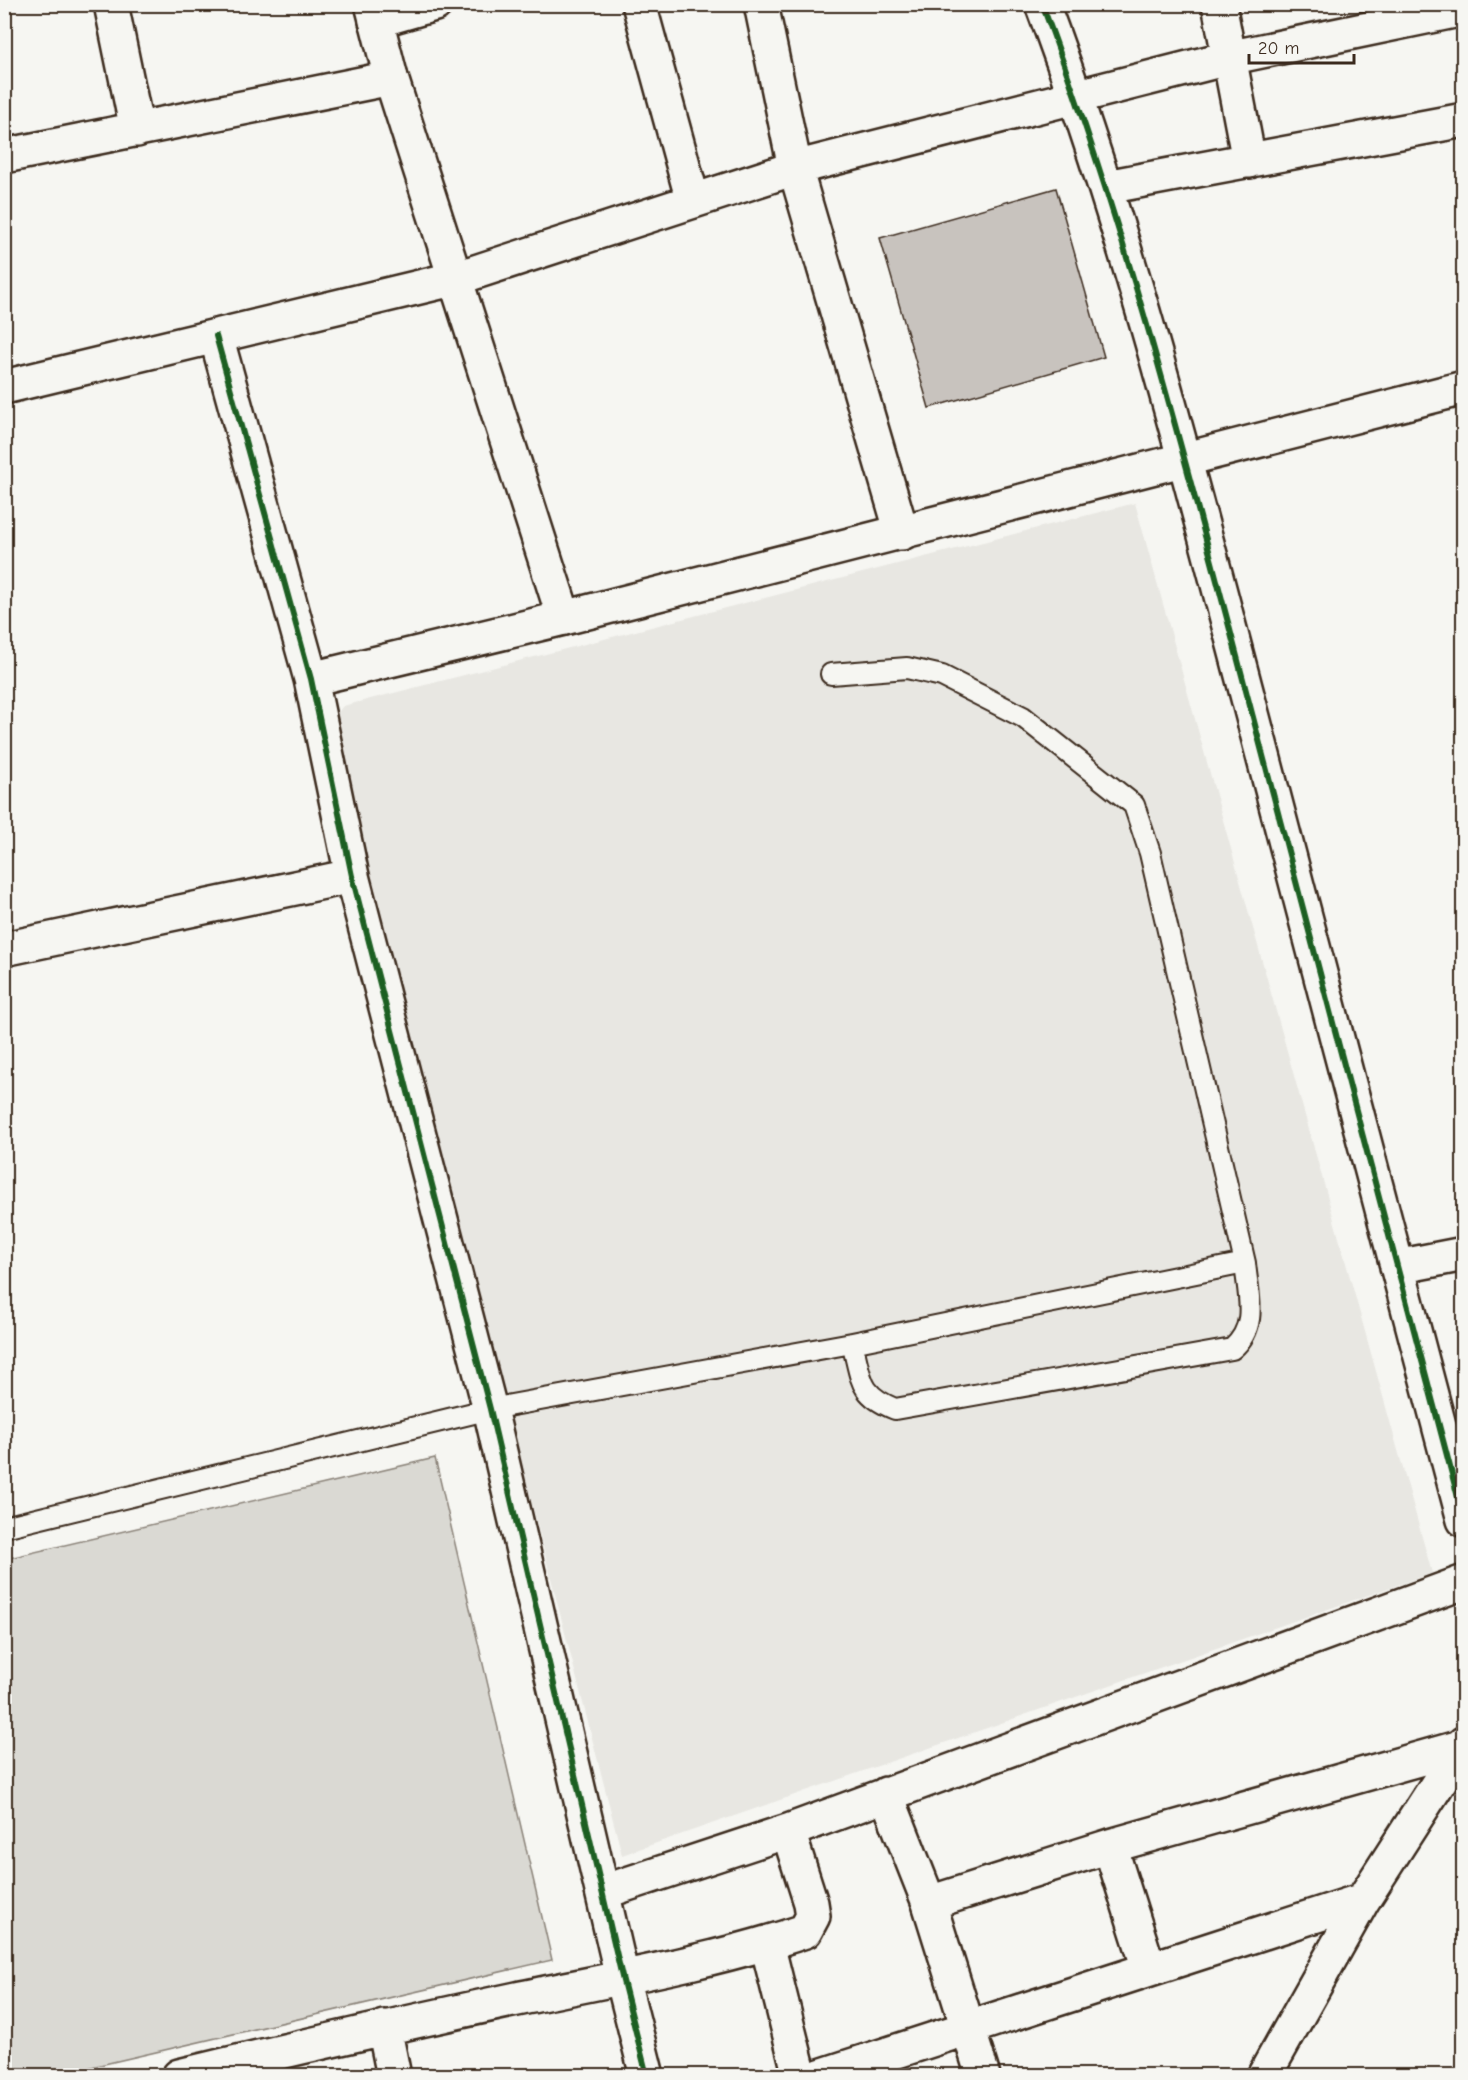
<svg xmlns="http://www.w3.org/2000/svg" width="1468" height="2080" viewBox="0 0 1468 2080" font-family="'Comic Neue',sans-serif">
<rect width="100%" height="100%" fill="#f6f6f2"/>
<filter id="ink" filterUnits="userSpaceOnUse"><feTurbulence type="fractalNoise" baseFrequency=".0167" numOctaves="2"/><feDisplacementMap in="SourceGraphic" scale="12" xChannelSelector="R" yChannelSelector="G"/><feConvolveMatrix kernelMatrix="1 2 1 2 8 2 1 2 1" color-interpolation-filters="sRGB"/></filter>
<g filter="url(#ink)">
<!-- built -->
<path fill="#e8e7e2" d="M1135,503L1432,1573L622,1855L331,721L343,706Z"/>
<!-- green -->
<path fill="#dad9d3" stroke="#8a8278" stroke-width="1.5" d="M435,1458L552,1960L57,2075H5V1559Z"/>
<!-- building -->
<path fill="#c8c3be" stroke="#3b2a1e" stroke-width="1.5" d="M1056,188L1104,357L929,408L880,238Z"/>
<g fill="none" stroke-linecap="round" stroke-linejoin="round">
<!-- lane casing -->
<g stroke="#3b2a1e" stroke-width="24">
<path id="lane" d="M831,674L907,668L942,676L1023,717L1134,805L1150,853L1245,1263C1248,1296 1259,1326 1232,1349L895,1409C858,1394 862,1379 852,1343
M4,1527L490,1409L852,1343L1245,1263"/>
</g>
<!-- street casing -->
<g stroke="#3b2a1e" stroke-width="38">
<path id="street" d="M111,4L137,130
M639,4L693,201
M761,4L795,168L902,533
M1042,4C1127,231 1187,467 1249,702C1320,975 1392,1247 1464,1520
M1219,4L1249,161
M376,21L435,4
M4,156L391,78
M1106,187L1464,120
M457,278L795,168L1228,58L1464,9
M216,336L311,679L352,876L490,1409L622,1977L647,2076
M311,679L564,618
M4,949L352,876
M1397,1267L1464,1254
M886,1794L929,1903L983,2076
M1110,1846L1149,1969
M603,1892L788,1831L1464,1582
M929,1903L1110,1846L1461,1747
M767,1944L800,2076
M384,2027L394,2076
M179,2076C291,2049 404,2023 517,1999C613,1979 712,1962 805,1931L813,1916L811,1903L788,1831
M820,2076L1363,1900
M1264,2076L1363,1900L1464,1743"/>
</g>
<!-- secondary casing -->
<g stroke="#3b2a1e" stroke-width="38">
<path id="secondary" d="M372,4L391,78L564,618L1464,388
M4,387L457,278"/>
</g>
<!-- lane -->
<use href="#lane" stroke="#f6f6f2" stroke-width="20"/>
<!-- street -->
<use href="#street" stroke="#f6f6f2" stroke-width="33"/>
<!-- secondary -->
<use href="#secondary" stroke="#f6f6f2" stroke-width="33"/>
<!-- cycleway casing -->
<g stroke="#f6f6f2" stroke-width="10">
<path id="cycleway" d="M1042,4C1127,231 1187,467 1249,702C1320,975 1392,1247 1464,1520
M216,336L311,679L352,876L490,1409L622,1977L647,2076"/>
</g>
<!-- cycleway -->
<use href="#cycleway" stroke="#1b5e20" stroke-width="6"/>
</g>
</g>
<!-- margin -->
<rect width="1468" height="2080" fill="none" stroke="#f6f6f2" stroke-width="24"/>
<rect x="12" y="12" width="1444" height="2056" fill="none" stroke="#3b2a1e" stroke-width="2" filter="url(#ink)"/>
<!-- scale -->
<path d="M1249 54v9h105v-9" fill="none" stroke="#3b2a1e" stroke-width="3"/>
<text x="1258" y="54" font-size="18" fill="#3b2a1e" stroke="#f6f6f2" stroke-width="4.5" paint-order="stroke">20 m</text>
</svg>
